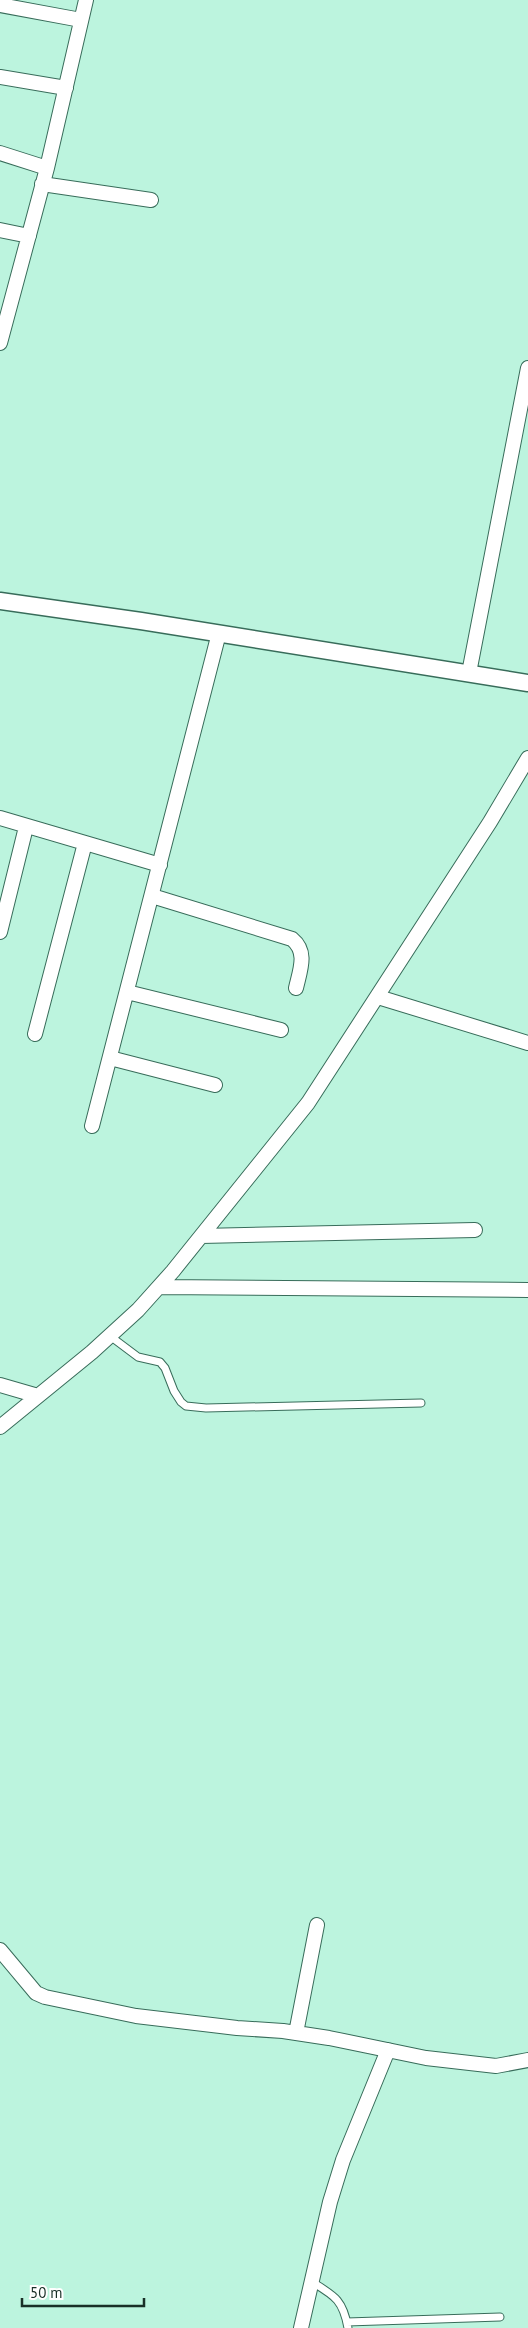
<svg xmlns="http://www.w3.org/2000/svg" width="528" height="2328" viewBox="0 0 528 2328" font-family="'PT Sans',sans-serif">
<rect width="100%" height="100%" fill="#bcf4de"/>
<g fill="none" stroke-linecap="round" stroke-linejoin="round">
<!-- service casing -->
<g stroke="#386c5a" stroke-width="9">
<path id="service" d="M110,1336L138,1357L160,1362L165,1368L174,1391L181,1402L186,1406L206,1408L421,1403
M312,2282C335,2296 343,2300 348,2328
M347,2322L500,2317"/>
</g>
<!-- minor casing -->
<g stroke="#386c5a" stroke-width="16">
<path id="minor" d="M0,5L81,20
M0,77L66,88
M0,153L47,168
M42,184L151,200
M0,230L29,236
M0,343L47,168L86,0
M469,673L528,368
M0,818L160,865
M152,896L292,939C308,952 300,970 296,988
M0,932L26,827
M127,992L281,1030
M378,997L528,1043
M35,1034L85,843
M110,1058L215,1085
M92,1126L219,633
M201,1236L475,1230
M159,1287L528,1290
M0,1385L38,1396
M0,1427L92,1352L138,1310L173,1271L308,1103L490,822L528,758
M0,1950L36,1993L45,1997L136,2016L237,2028L283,2031L329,2038L426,2058L496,2066L528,2060
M296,2033L317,1925
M301,2328L330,2202L343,2160L388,2050"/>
</g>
<!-- tertiary casing -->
<g stroke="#386c5a" stroke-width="19">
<path id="tertiary" d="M0,601L141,621L528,683"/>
</g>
<!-- service -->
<use href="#service" stroke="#fff" stroke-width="7"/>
<!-- minor -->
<use href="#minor" stroke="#fff" stroke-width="14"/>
<!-- tertiary -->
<use href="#tertiary" stroke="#fff" stroke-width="16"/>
</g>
<!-- scale -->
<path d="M22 2298v8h122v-8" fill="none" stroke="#192f27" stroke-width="2.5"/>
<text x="30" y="2298" font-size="15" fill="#192f27" stroke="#ffffff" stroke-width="4" paint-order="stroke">50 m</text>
</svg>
